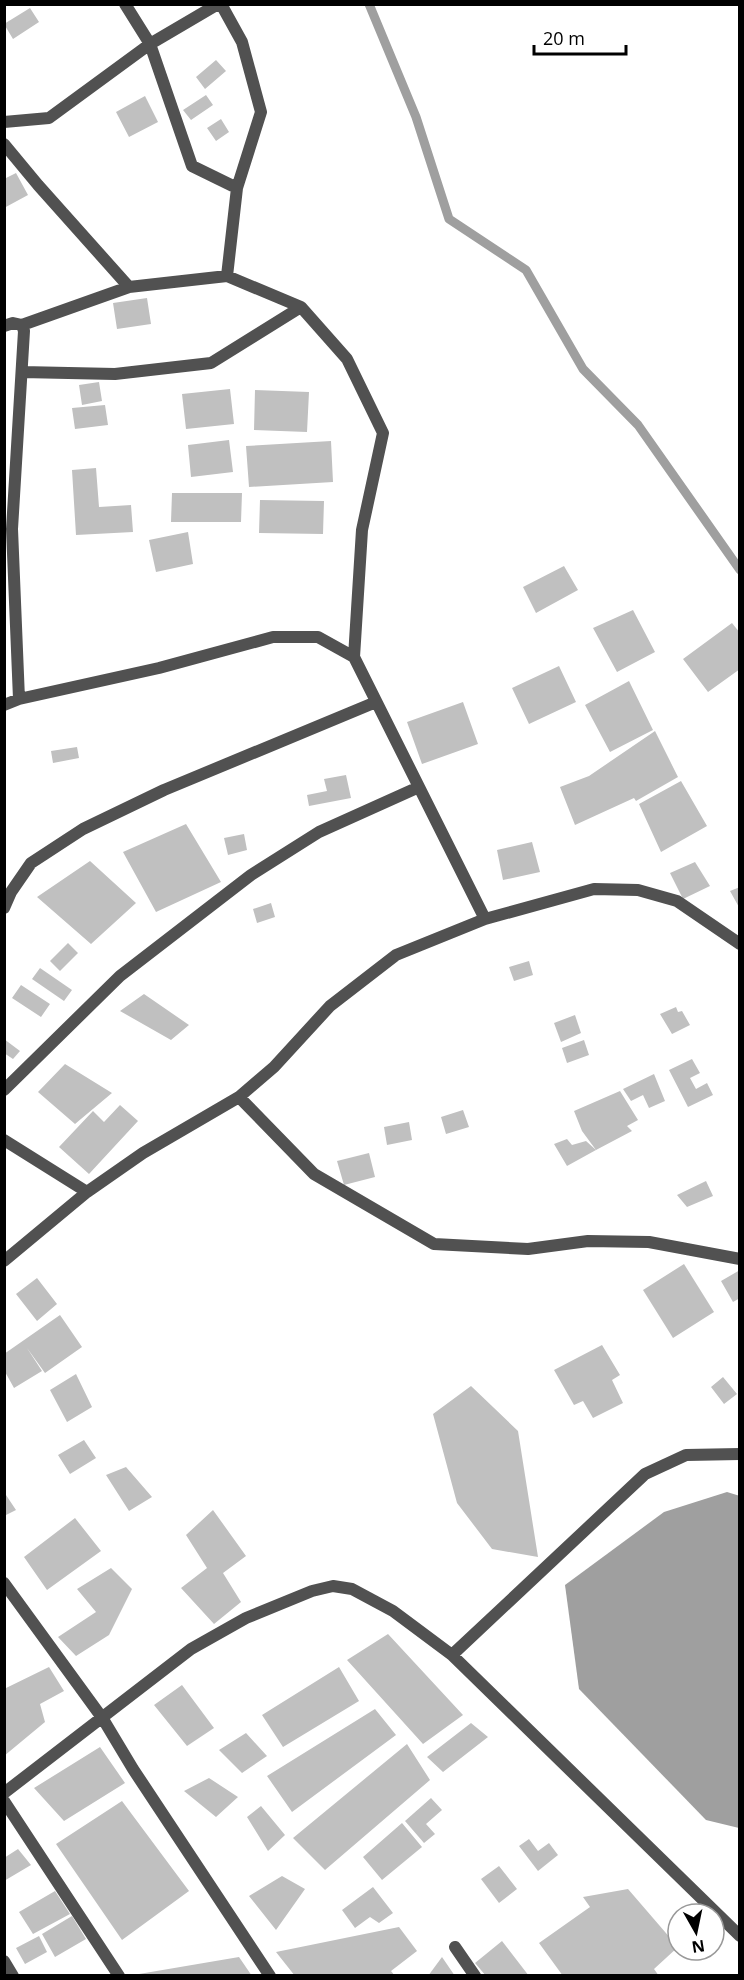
<svg xmlns="http://www.w3.org/2000/svg" width="744" height="1980" viewBox="0 0 744 1980" font-family="'Open Sans',sans-serif">
<rect width="100%" height="100%" fill="#fff"/>
<!-- water -->
<path fill="#9f9f9f" d="M727,1492L740,1496L739,1828L706,1820L579,1689L565,1585L664,1512Z"/>
<g fill="none" stroke-linecap="round" stroke-linejoin="round">
<!-- stream -->
<path stroke="#9f9f9f" stroke-width="9" d="M369,4L416,117L449,219L526,270L583,369L638,425L740,570"/>
</g>
<!-- building -->
<path fill="#c0c0c0" d="M30,8L39,22L13,39L4,24Z
M216,60L226,71L205,89L196,77Z
M206,95L213,105L191,120L183,110Z
M145,96L158,122L129,137L116,112Z
M221,119L229,132L216,141L207,128Z
M16,173L28,195L4,208V179Z
M147,298L151,324L117,329L113,303Z
M99,382L102,401L82,405L79,385Z
M230,389L234,424L186,429L182,394Z
M255,390L309,392L307,432L254,430Z
M105,405L108,425L75,429L72,408Z
M229,440L233,472L191,477L188,445Z
M331,441L333,482L249,487L246,446Z
M96,468L99,507L131,505L133,532L76,535L72,470Z
M172,493H242L241,522H171Z
M260,500L324,501L323,534L259,533Z
M188,532L193,564L156,572L149,540Z
M564,566L578,590L536,613L523,587Z
M633,610L655,652L617,672L593,628Z
M732,623L740,633V669L708,692L683,659Z
M559,666L576,702L529,724L512,688Z
M629,681L653,730L610,752L585,705Z
M463,702L478,744L422,764L407,722Z
M655,731L678,777L636,801L634,798L575,825L560,787L589,776Z
M77,747L79,758L53,763L51,751Z
M346,775L351,798L309,806L307,795L327,791L324,779Z
M681,781L707,826L661,852L639,804Z
M186,824L221,882L156,912L123,852Z
M244,834L247,850L228,855L224,838Z
M532,842L540,872L503,880L497,850Z
M90,861L136,903L91,944L37,897Z
M695,862L710,886L683,899L670,873Z
M740,887V909L730,891Z
M271,903L275,917L257,923L253,909Z
M68,943L78,953L60,971L50,961Z
M529,961L533,975L514,981L509,967Z
M40,968L72,990L64,1001L32,979Z
M21,985L50,1004L41,1017L12,998Z
M144,994L189,1025L171,1040L120,1011Z
M676,1007L678,1012L682,1011L690,1025L672,1034L660,1014Z
M575,1015L581,1033L561,1042L554,1023Z
M4,1039L20,1051L13,1059L4,1053Z
M584,1040L589,1055L567,1063L562,1048Z
M692,1059L700,1073L690,1078L696,1089L707,1083L713,1095L688,1107L669,1070Z
M65,1064L112,1093L75,1124L38,1092Z
M654,1074L665,1101L649,1108L643,1095L631,1101L623,1089Z
M620,1091L638,1120L627,1126L632,1131L596,1150L582,1131L574,1111Z
M120,1105L138,1121L89,1174L59,1147L93,1111L104,1122Z
M463,1110L469,1127L446,1134L441,1117Z
M409,1122L412,1140L387,1145L384,1127Z
M567,1139L572,1145L586,1141L596,1150L567,1166L554,1144Z
M369,1153L375,1177L344,1185L337,1161Z
M706,1181L713,1196L687,1207L677,1195Z
M684,1264L714,1312L673,1338L643,1290Z
M740,1270V1298L733,1302L721,1281Z
M37,1278L57,1304L37,1321L16,1294Z
M60,1315L82,1347L45,1373L27,1348L42,1371L14,1388L4,1370V1354Z
M602,1345L620,1375L612,1380L623,1403L593,1418L583,1401L574,1405L554,1370Z
M76,1374L92,1407L67,1422L50,1390Z
M723,1377L737,1394L724,1404L711,1387Z
M471,1386L518,1431L538,1557L492,1549L457,1503L433,1414Z
M84,1440L96,1458L70,1474L58,1455Z
M126,1467L152,1497L129,1511L106,1475Z
M4,1492L16,1510L4,1516Z
M213,1510L246,1556L223,1573L241,1602L214,1624L181,1588L207,1568L186,1535Z
M75,1518L101,1551L47,1590L24,1557Z
M111,1568L132,1589L109,1635L76,1656L58,1637L96,1612L77,1589Z
M388,1634L463,1715L423,1744L347,1660Z
M49,1667L64,1691L40,1704L45,1722L4,1756V1689Z
M339,1667L359,1701L283,1747L262,1715Z
M182,1685L214,1728L187,1746L154,1705Z
M375,1709L396,1735L292,1812L267,1776Z
M471,1723L488,1737L443,1772L427,1757Z
M246,1733L267,1756L242,1773L219,1750Z
M407,1744L430,1780L325,1870L293,1838Z
M100,1747L125,1783L64,1821L34,1788Z
M209,1778L238,1797L216,1817L184,1791Z
M431,1798L442,1810L426,1824L435,1834L424,1843L405,1821Z
M122,1801L189,1891L122,1940L56,1844Z
M261,1806L285,1835L268,1851L247,1817Z
M402,1823L422,1847L382,1880L363,1857Z
M529,1839L538,1851L549,1843L558,1855L538,1871L519,1846Z
M18,1849L31,1865L4,1881V1858Z
M499,1866L517,1889L499,1903L481,1879Z
M282,1876L305,1889L276,1930L249,1896Z
M373,1887L393,1913L379,1923L370,1917L355,1928L342,1910Z
M628,1889L678,1947L654,1969L659,1976H563L539,1943L590,1907L583,1897Z
M55,1891L70,1914L33,1934L19,1912Z
M72,1916L86,1939L55,1957L42,1934Z
M399,1927L417,1951L391,1971L395,1976H295L276,1952Z
M39,1936L47,1952L25,1964L16,1948Z
M502,1941L529,1976H486L475,1963Z
M239,1957L252,1976H139V1974Z
M442,1957L455,1976H428Z"/>
<g fill="none" stroke-linecap="round" stroke-linejoin="round">
<!-- street -->
<path stroke="#515151" stroke-width="12" d="M125,4L150,44L192,166L237,188L227,276
M221,4L242,42L261,112L237,188
M4,122L49,118L150,44L218,4
M4,144L38,185L129,287
M22,325L129,287L227,276L301,307L347,359L383,433L362,530L354,657
M4,326L13,323L22,325L24,331L12,529L19,699
M22,372L115,374L211,363L301,307
M4,705L19,699L159,668L273,637H318L354,657L485,919
M4,908L11,892L31,863L83,829L164,790L376,702
M4,1090L120,976L251,875L319,832L419,787
M239,1097L314,1174L434,1244L528,1249L588,1241L649,1242L740,1259
M4,1140L87,1192
M4,1261L87,1192L143,1153L239,1097L274,1067L330,1006L396,955L485,919L594,889L638,890L677,901L740,944
M4,1583L103,1719L133,1769L270,1976
M452,1655L645,1474L686,1455L740,1454
M4,1793L191,1649L246,1618L312,1591L333,1586L352,1589L393,1611L452,1655L740,1936
M4,1801L119,1976
M455,1947L475,1976
M4,1961L13,1976"/>
</g>
<!-- border -->
<rect width="744" height="1980" fill="none" stroke="#000000" stroke-width="12"/>
<!-- north arrow -->
<g transform="translate(696 1932) rotate(171)"><circle r="28" fill="#ffffff" stroke="#999999" stroke-width="1.5"/>
<path d="M0-4.5L10 22L0 15L-10 22Z" fill="#000000"/>
<text y="-9" font-size="16" font-weight="bold" text-anchor="middle" fill="#000000">N</text>
</g>
<!-- scale -->
<path d="M534 45v9h92v-9" fill="none" stroke="#000000" stroke-width="3"/>
<text x="543" y="45" font-size="18" fill="#000000" stroke="#ffffff" stroke-width="4.5" paint-order="stroke">20 m</text>
</svg>
